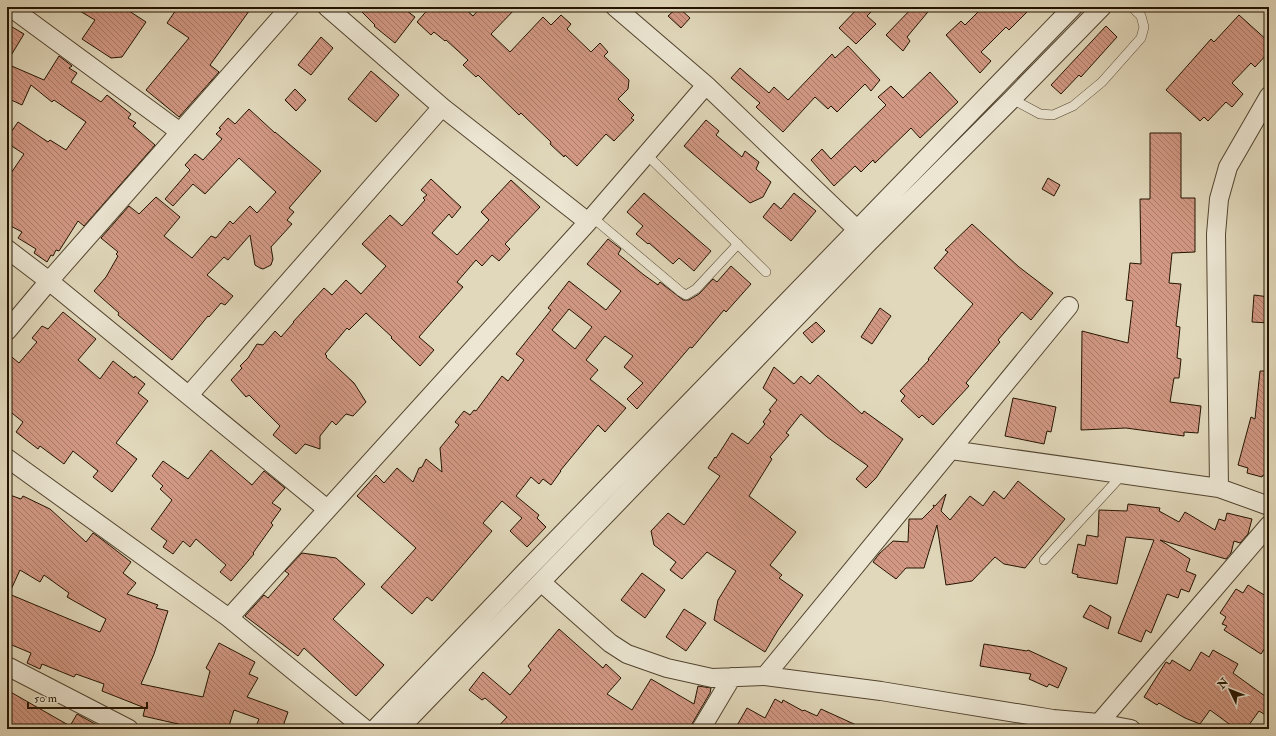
<svg xmlns="http://www.w3.org/2000/svg" width="1276" height="736" viewBox="0 0 1276 736" font-family="'IM FELL Double Pica',serif">
<defs>
<pattern id="building-back-hatch" width="6" height="6" patternUnits="userSpaceOnUse"><rect width="6" height="6" fill="#d29884"/><path d="M-1 5l2 2M0 0l6 6M5-1l2 2" fill="none" stroke="#aa7b6a"/></pattern>
</defs>
<rect width="100%" height="100%" fill="#e1d8bb"/>
<filter id="stains"><feTurbulence type="fractalNoise" baseFrequency=".005" numOctaves="4"/><feColorMatrix values="0 0 0 0 .2 0 0 0 0 .09 0 0 0 0 .02 0 0 0 .5 -.17"/></filter>
<radialGradient id="worn" r=".72"><stop offset=".6" stop-color="#630" stop-opacity="0"/><stop offset="1" stop-color="#630" stop-opacity=".3"/></radialGradient>
<!-- building -->
<path fill="url(#building-back-hatch)" stroke="#231300" fill-rule="evenodd" d="M73,7H123L146,22L122,57L111,58L82,39L95,20Z
M178,7H252L210,65L219,72L179,117L146,90L189,38L167,23Z
M357,7H402L415,17L395,43L374,26L375,25Z
M430,7H463L473,16L481,7H517L491,34L510,52L543,17L551,25L561,15L571,24L567,29L591,52L600,43L608,52L604,56L629,80L628,89L618,99L634,115L631,118L634,120L614,141L606,134L577,166L565,155L564,157L550,144L551,142L521,113L519,115L478,75L476,77L463,65L468,60L446,40L445,41L434,32L431,35L417,22Z
M678,7L690,18L681,28L668,16Z
M859,7H876L867,16L876,24L856,44L839,28Z
M913,7H932L907,37L910,41L903,51L886,35Z
M983,7H1032L1009,30L1006,27L981,52L991,61L980,73L946,35L961,21L965,25Z
M1239,15L1269,42V52L1255,67L1251,63L1232,83L1243,94L1232,107L1226,102L1208,121L1204,117L1200,121L1166,90L1211,39L1214,42Z
M7,24L24,34L7,62Z
M1106,26L1117,37L1081,77L1079,75L1061,94L1051,85Z
M321,37L333,48L311,75L298,65Z
M848,46L880,80L871,91L865,84L837,112L831,106L828,109L815,97L783,132L756,107L760,103L731,78L740,68L769,93L774,87L788,100L832,54L835,58Z
M59,56L72,66L69,68L77,73L71,82L101,102L107,95L131,114L128,118L136,123L133,126L155,145L84,226L78,221L59,251L56,250L53,256L51,255L47,262L34,253L36,249L18,238L22,232L7,224V179L24,154L7,143V138L18,122L48,142L50,140L66,150L86,122L54,100L52,102L31,85L22,105L7,98V64L44,80Z
M371,71L399,95L376,122L348,99Z
M930,72L958,102L920,138L911,128L875,163L873,160L861,172L855,166L834,186L811,160L822,149L831,159L886,105L878,97L891,86L903,98Z
M295,89L306,100L296,111L285,100Z
M249,109L275,133V132L321,171L289,208L294,212L287,220L292,224L271,247L273,259L271,265L263,269L260,268L255,265L250,235L228,260L224,257L207,275L233,296L225,305L221,303L209,317L208,316L172,360L118,315L119,313L94,291L106,277L118,256L116,254L118,252L101,238L129,206L139,214L156,197L180,217L164,236L192,258L211,236L216,238L230,221L233,224L250,206L257,213L276,192L239,158L205,194L193,184L173,206L165,199L190,170L185,165L195,154L203,160L222,139L216,134L221,129L219,128L228,118L235,124Z
M706,120L719,131L716,135L742,157L745,151L759,162L756,169L771,182L763,197L750,203L684,146Z
M1150,133H1181V198H1195V252L1172,253L1169,283L1181,284L1176,326L1180,327L1177,358L1181,359L1179,378H1174L1170,402L1201,406L1198,433L1184,432V436L1126,428L1081,430L1082,331L1128,343L1133,301L1126,300L1130,263L1141,264L1140,199H1150Z
M1048,178L1060,185L1054,196L1042,189Z
M431,179L461,207L452,218L449,214L432,233L457,255L489,220L481,212L511,180L540,207L505,244L510,249L499,261L492,255L482,266L476,260L457,282L463,287L419,337L434,350L420,366L391,338L392,337L366,313L349,330L347,328L325,354L327,356L326,357L354,383L366,402L353,416L346,414L336,425L332,421L320,436V449L305,444L296,454L273,435L280,426L249,395L246,397L231,380L242,368L240,366L248,358L257,344L263,345L275,331L281,337L294,322H293L324,288L332,295L346,280L361,294L386,266L362,244L390,215L402,226L425,200L423,198L427,195L421,190Z
M644,193L711,251L694,271L679,258L673,264L649,243L648,244L636,234L643,226L627,212Z
M794,193L816,211L791,241L763,217L774,203L781,209Z
M972,224L1019,267L1053,293L1031,320L1022,312L998,340L1000,342L966,383L969,386L933,425L922,415L919,418L901,401L905,396L900,391L929,360L928,359L973,304L934,268L948,252L945,250Z
M608,239L621,249L618,254L644,275L658,285L660,282L683,300H689L699,294L713,279L717,282L731,266L751,284L726,312L724,310L692,348L690,347L637,409L627,399L643,383L624,367L633,356L605,336L586,360L598,370L590,379L626,408L605,432L598,425L560,471H561L551,485L543,479L539,484L531,477L516,496L539,515L537,518L546,527L527,547L510,531L522,518L502,501L483,523L492,531L432,601L427,597L412,614L381,587L416,548L357,496L376,475L384,483L397,468L413,482L419,468L422,467L426,459L442,472L440,448L459,425L455,422L464,411L470,415L474,410L476,411L502,376L508,381L524,360L516,354L551,310L548,308L569,281L606,310L621,291L587,264ZM569,309L592,327L575,349L552,330Z
M1254,295L1269,297V323L1252,322Z
M880,308L891,316L872,344L861,337Z
M63,312L96,339L78,360L100,379L113,361L134,378L135,376L145,384L138,393L148,401L116,443L137,459L112,492L93,477L98,471L73,451L64,464L40,446L38,449L16,432L23,422L7,409V353L19,363L37,342L32,338L42,326L48,329Z
M816,322L825,331L812,343L803,333Z
M774,367L794,384L801,376L810,384L818,375L862,414L864,411L903,439L876,478L866,488L856,479L868,466L827,437L801,414L786,433L789,435L770,457L772,459L749,496L796,532L770,565L782,575L779,578L803,595L778,630L765,652L714,620L718,600L736,571L707,552L682,579L670,570L676,562L654,545L651,531L668,513L684,525L720,476L708,468L715,457L716,458L732,433L748,444L765,424L763,422L771,411L769,410L777,400L763,388Z
M1260,371H1269V477L1263,475L1262,477L1247,473L1248,468L1238,465L1251,417L1255,419Z
M1013,398L1056,407L1051,432L1047,431L1044,444L1005,436Z
M211,450L252,485L264,471L285,488L272,503L281,509L271,523L273,525L253,553L254,554L231,581L220,572L226,565L196,539L190,547L183,541L173,554L163,547L167,541L151,529L172,500L160,489L163,486L152,476L163,461L188,479Z
M1018,481L1065,519L1025,568L1004,564L995,557L972,581L946,585L937,525L924,568H906L896,579L873,562L879,554L893,541L908,542L909,519H922L934,507L933,505L935,506L946,494L941,511L950,520L970,496L983,506L994,491L1004,499Z
M7,494L21,499L23,496L50,509L86,542L93,533L104,541L131,562L123,573L136,583L127,594L158,605L156,608L168,611L154,654L141,684L203,697L210,671L206,668L219,643L255,662L249,674L258,678L247,697L288,712L282,729H255L259,719L234,710L228,729H186L187,726L143,716L145,708L102,691L104,684L76,674L74,677L42,664L40,669L27,663L31,653L7,643ZM20,570L40,582L44,575L69,593L67,597L106,619L100,632L9,594Z
M1128,504L1160,508L1159,511L1179,522L1185,512L1215,530L1219,519L1225,521L1227,513L1252,519L1248,534L1240,543L1234,541L1231,553L1226,559L1160,540L1190,559L1186,571L1196,575L1189,592L1181,589L1178,598L1167,594L1151,633L1146,630L1141,642L1118,633L1154,540L1126,537L1117,584L1077,577L1078,575L1072,573L1078,544L1085,546L1087,535L1098,537L1099,510L1127,511Z
M302,553L336,558L365,584L333,619L384,665L356,696L304,648L298,656L245,616L264,595L268,598L289,574L285,571Z
M642,573L665,590L645,618L621,600Z
M1248,585L1269,598V642L1261,654L1224,630L1227,626L1222,624L1226,617L1220,613L1236,589L1243,593Z
M1090,605L1111,617L1108,629L1083,617Z
M684,609L706,623L686,651L666,637Z
M559,629L603,668L606,664L621,678L607,694L632,710L651,679L694,704L698,686L711,688L710,693L689,729H496L507,717L485,698L482,700L469,690L483,672L510,695L531,670L528,666Z
M984,644L1027,651L1028,650L1067,668L1058,688L1049,684L1047,687L1029,679L1031,674L980,666Z
M1213,650L1238,664L1233,673L1269,699V708L1264,714L1259,711L1246,729H1236L1210,710L1200,724L1185,718L1159,703L1157,705L1144,697L1166,662L1170,664L1172,660L1190,671L1201,652L1209,657Z
M7,690L70,726L77,714L104,729H7Z
M775,699L782,703L783,700L803,711L804,710L817,716L821,709L865,729H735L747,708L765,718Z"/>
<g fill="none" stroke-linecap="round" stroke-linejoin="round">
<!-- service casing -->
<g stroke="#52442f" stroke-width="10">
<path id="service" d="M1012,99L1040,114L1053,115L1073,106L1102,82L1141,38L1144,27L1141,16L1132,7
M646,154L766,272
M592,217L681,292L686,295L696,289L738,244
M1044,560L1123,474"/>
</g>
<!-- minor casing -->
<g stroke="#52442f" stroke-width="20">
<path id="minor" d="M10,7L180,132
M327,7L442,107L588,222
M615,7L706,85L866,238
M7,249L49,281L327,509
M7,331L49,281L290,7
M189,395L442,107
M951,450L1219,488L1269,506
M7,458L229,618L365,729
M1219,488L1216,234L1219,199L1228,167L1269,96
M541,582L610,643L627,654L667,668L712,678L765,676L881,691L1053,719L1099,723L1131,729
M229,618L588,222L706,85
M7,666L129,729
M765,676L1069,306
M1099,723L1269,525
M375,729L525,572L1073,7
M399,729L869,242L1012,99L1102,7
M701,729L732,677"/>
</g>
<!-- service -->
<use href="#service" stroke="#ece6d3" stroke-width="9"/>
<!-- minor -->
<use href="#minor" stroke="#ece6d3" stroke-width="18"/>
</g>
<!-- margin -->
<rect width="1276" height="736" fill="none" stroke="#e1d8bb" stroke-width="24"/>
<rect x="8" y="8" width="1260" height="720" fill="none" stroke="#231300" stroke-width="2"/>
<rect x="12" y="12" width="1252" height="712" fill="none" stroke="#231300"/>
<!-- north arrow -->
<g transform="translate(1230 690) rotate(313)" stroke="#ece6d3" stroke-width="3" paint-order="stroke">
<path d="M0-3L7 15L0 10L-7 15Z" fill="#231300"/>
<text y="-6" font-size="11" font-weight="bold" text-anchor="middle" fill="#231300">N</text>
</g>
<!-- scale -->
<path d="M28 702v6h119v-6" fill="none" stroke="#231300" stroke-width="2"/>
<text x="34" y="702" font-size="12" fill="#231300" stroke="#ece6d3" stroke-width="3" paint-order="stroke">50 m</text>
<rect width="100%" height="100%" filter="url(#stains)"/>
<rect width="100%" height="100%" fill="url(#worn)"/>
</svg>
